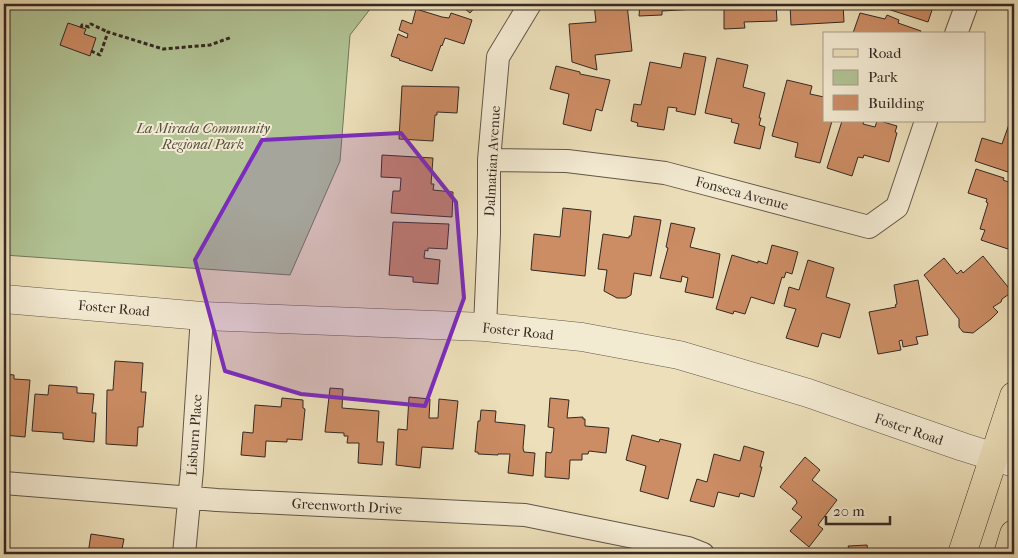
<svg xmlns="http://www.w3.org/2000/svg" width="1018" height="558" viewBox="0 0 1018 558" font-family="'IM FELL French Canon',serif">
<rect width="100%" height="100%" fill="#ecdfb9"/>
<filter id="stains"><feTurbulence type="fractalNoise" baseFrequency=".004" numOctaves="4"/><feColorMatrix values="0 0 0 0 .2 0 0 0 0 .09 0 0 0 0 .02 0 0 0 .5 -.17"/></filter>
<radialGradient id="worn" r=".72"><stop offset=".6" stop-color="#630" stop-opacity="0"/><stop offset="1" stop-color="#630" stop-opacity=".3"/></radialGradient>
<!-- green -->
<path fill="#b1c394" stroke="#72765b" d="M4,4H374L350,35L340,161L290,275L4,255Z"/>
<!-- building -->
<path fill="#cc8c64" stroke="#342822" d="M459,4H478L470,13Z
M594,4H627L632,51L595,55L597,70L572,62L569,24L596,22Z
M640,4H715V5L694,6L695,9L662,11V15L639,16Z
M724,4H776L777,21L744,22L745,28L724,29Z
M790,4H843L844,22L791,25Z
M872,4H934L928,22Z
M416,9L442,17L449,18L451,13L472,20L464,44L445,38L442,46L441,45L432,71L399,60L400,59L391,56L398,34L407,38L408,34L399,30L402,20L412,24Z
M860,13L885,19L887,15L899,20L898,23L921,31L920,34L853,33Z
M68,23L86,29L84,34L96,38L90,56L60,45Z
M1014,41V60L1009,58Z
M684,53L706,57L695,115L676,111L677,108L668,107L664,130L637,126L638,123L631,121L634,104L641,105L650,62L681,68Z
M717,58L748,65L743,87L765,93L759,118H761L759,125L765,127L760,149L734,143L739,124L731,122L732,119L705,113Z
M556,66L580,72V74L610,80L602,111L596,109L591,131L563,124L569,94L550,89Z
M787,80L812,86L810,94L824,97V121H832L820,163L795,157L798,143L772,136Z
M402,86L459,87L457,113L437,112V115H435L433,141L399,139Z
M1012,116H1014V174L975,161L982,138L1002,144Z
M842,121H864L863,124L875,127L877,121H880L897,126L895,132L897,133L889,162L864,155L863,158L858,157L852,176L827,168Z
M382,155L433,158L431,184H434L433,190L453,192L452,217L391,213L393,191H400L401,178L381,177Z
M976,169L1004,178L1003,180L1014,184V251L981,240L985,230L980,229L988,203L986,202L987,199L968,193Z
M563,208L591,211L585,276L531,270L534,234L560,237Z
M634,216L661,220L651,276L634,273L631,295L626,298H617L604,291L607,270L598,269L603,234L629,238V236H631Z
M393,222L449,224L447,249L428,248V251L425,250L424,258L440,260L438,284L413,282V277L389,275Z
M671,223L695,228L690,247L720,254L713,298L685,292L688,278L682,276L681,282L660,278L668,248L666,247Z
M772,245L798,252L792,274L786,272L784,278L782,277L774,304L751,297L745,314L734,311L733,314L716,309L732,255L758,263V261L767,264Z
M983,256L1012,292L1002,299L1001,302L993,307L998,312L991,319L973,333L963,332L959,327V319L924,275L944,258L957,274L961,270L963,273Z
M808,260L834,268L826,297L850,304L840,338L822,333L818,347L786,338L796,309L784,306L789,287L799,290Z
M918,280L928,335L916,337L918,344L903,347L902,340L899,341L901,350L878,354L869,312L896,307L895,305L897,304L894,285Z
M115,361L143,363L141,392H146L143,427H138L137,446L106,444L107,390H113Z
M4,374L14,375V379L30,380L25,437L4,435Z
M49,385L77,387V393L94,394L92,413H96L94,442L63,439V433L32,431L35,394L48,395Z
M330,388L343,389L342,408L379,411L377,442H384L382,465L358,463L359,443H347L348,436H344V433L325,432Z
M409,397L430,399L429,418H438L439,399L458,401L453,449L422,447L420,468L396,465L398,429L407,430Z
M282,398L303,400V408L305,409L302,440L287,439V442L266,441L265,457L241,455L243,432L253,433L255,405L281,407Z
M550,398L569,400L567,418L583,417V419H585V426L609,428L606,453L589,451L588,454H582V460H570L569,479L545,477L546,452L551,453L552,451L554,428L548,427Z
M481,410L496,411L495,422L525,425L523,448L524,452L535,453L533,476L508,473L510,454H498V455L478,454V452H475L478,421H480Z
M632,435L659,442L660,439L681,444L668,499L640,491L646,466L626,460Z
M744,446L764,452L760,467H762L754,497L740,493L739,497L718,492L714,507L690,501L697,479L707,482L714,454L740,461Z
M805,457L820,470L812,480L837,500L818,525L823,529L809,547L790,531L802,517L792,509L797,503L796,500L780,487Z
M91,534L124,539L121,554H88Z
M867,545L868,551L892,550L893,554H814V550L849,549L848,546Z
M256,549L281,551V554H256Z"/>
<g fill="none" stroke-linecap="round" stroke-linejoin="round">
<!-- minor casing -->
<g stroke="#625648" stroke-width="24">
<path id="minor" d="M956,34L967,4
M489,160L567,161L665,173L869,227L897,207L926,121
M485,327L489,233V160L498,57L530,4
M4,483L217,500L525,515L688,548L703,554
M184,554L192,470L202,316"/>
</g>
<!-- tertiary casing -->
<g stroke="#625648" stroke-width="29">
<path id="tertiary" d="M4,299L202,316L485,327L582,337L679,355L808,393L963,447L1014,463"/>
</g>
<!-- primary casing -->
<g stroke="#342822" stroke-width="29">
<path id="primary" d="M962,554L1014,396
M1008,554L1014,534"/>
</g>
<!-- path -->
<path stroke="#342822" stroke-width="3" stroke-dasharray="4 2.5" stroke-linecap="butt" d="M81,28L82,25L89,27L91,24L108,32
M91,51L100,55L108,32L163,49L210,45L232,37"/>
<!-- minor -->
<use href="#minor" stroke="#f3ead2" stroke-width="22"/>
<!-- tertiary -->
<use href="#tertiary" stroke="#f3ead2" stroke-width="28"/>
<!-- primary -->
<use href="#primary" stroke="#ecdfb9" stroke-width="28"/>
</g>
<!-- marked area -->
<path fill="#7b2cbf" fill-opacity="0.2" stroke="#7b2cbf" stroke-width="4" stroke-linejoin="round" d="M401,133L456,202L464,298L425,406L301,394L225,371L195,260L262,140Z"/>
<g text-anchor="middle" stroke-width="4" stroke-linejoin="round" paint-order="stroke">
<!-- park labels -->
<g font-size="14" font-style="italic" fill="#534f3e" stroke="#f3ead2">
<text x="203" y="133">La Mirada Community<tspan x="203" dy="16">Regional Park</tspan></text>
</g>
<!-- street labels -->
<g font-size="14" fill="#342822" stroke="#f3ead2">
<text transform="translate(492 161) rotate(-87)" y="5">Dalmatian Avenue</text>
<text transform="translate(742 193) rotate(15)" y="5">Fonseca Avenue</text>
<text transform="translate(114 308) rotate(5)" y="5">Foster Road</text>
<text transform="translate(518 331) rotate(6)" y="5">Foster Road</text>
<text transform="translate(909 429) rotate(19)" y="5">Foster Road</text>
<text transform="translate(194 435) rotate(-86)" y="5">Lisburn Place</text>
<text transform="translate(347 506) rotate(3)" y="5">Greenworth Drive</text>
</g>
</g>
<!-- margin -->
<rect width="1018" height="558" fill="none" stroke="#ecdfb9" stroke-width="20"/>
<rect x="5" y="5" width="1008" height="548" fill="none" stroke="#342822" stroke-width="2.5"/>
<rect x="10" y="10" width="998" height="538" fill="none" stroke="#342822"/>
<!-- legend -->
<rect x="823" y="32" width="162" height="90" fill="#f3ead2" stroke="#a79c8c"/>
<rect x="833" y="49" width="25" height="8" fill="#ecdfb9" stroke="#a79c8c"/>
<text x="868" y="58" font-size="15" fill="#342822">Road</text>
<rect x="833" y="70" width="25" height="15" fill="#b1c394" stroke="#a79c8c"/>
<text x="868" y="82" font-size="15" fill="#342822">Park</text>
<rect x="833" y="95" width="25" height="15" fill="#cc8c64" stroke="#a79c8c"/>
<text x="868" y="108" font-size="15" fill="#342822">Building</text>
<!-- scale -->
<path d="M826 516v8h64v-8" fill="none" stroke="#342822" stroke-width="2.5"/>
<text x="833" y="516" font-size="15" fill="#342822" stroke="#f3ead2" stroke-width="4" paint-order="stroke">20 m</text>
<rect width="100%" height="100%" filter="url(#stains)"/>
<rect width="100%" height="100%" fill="url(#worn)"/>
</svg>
